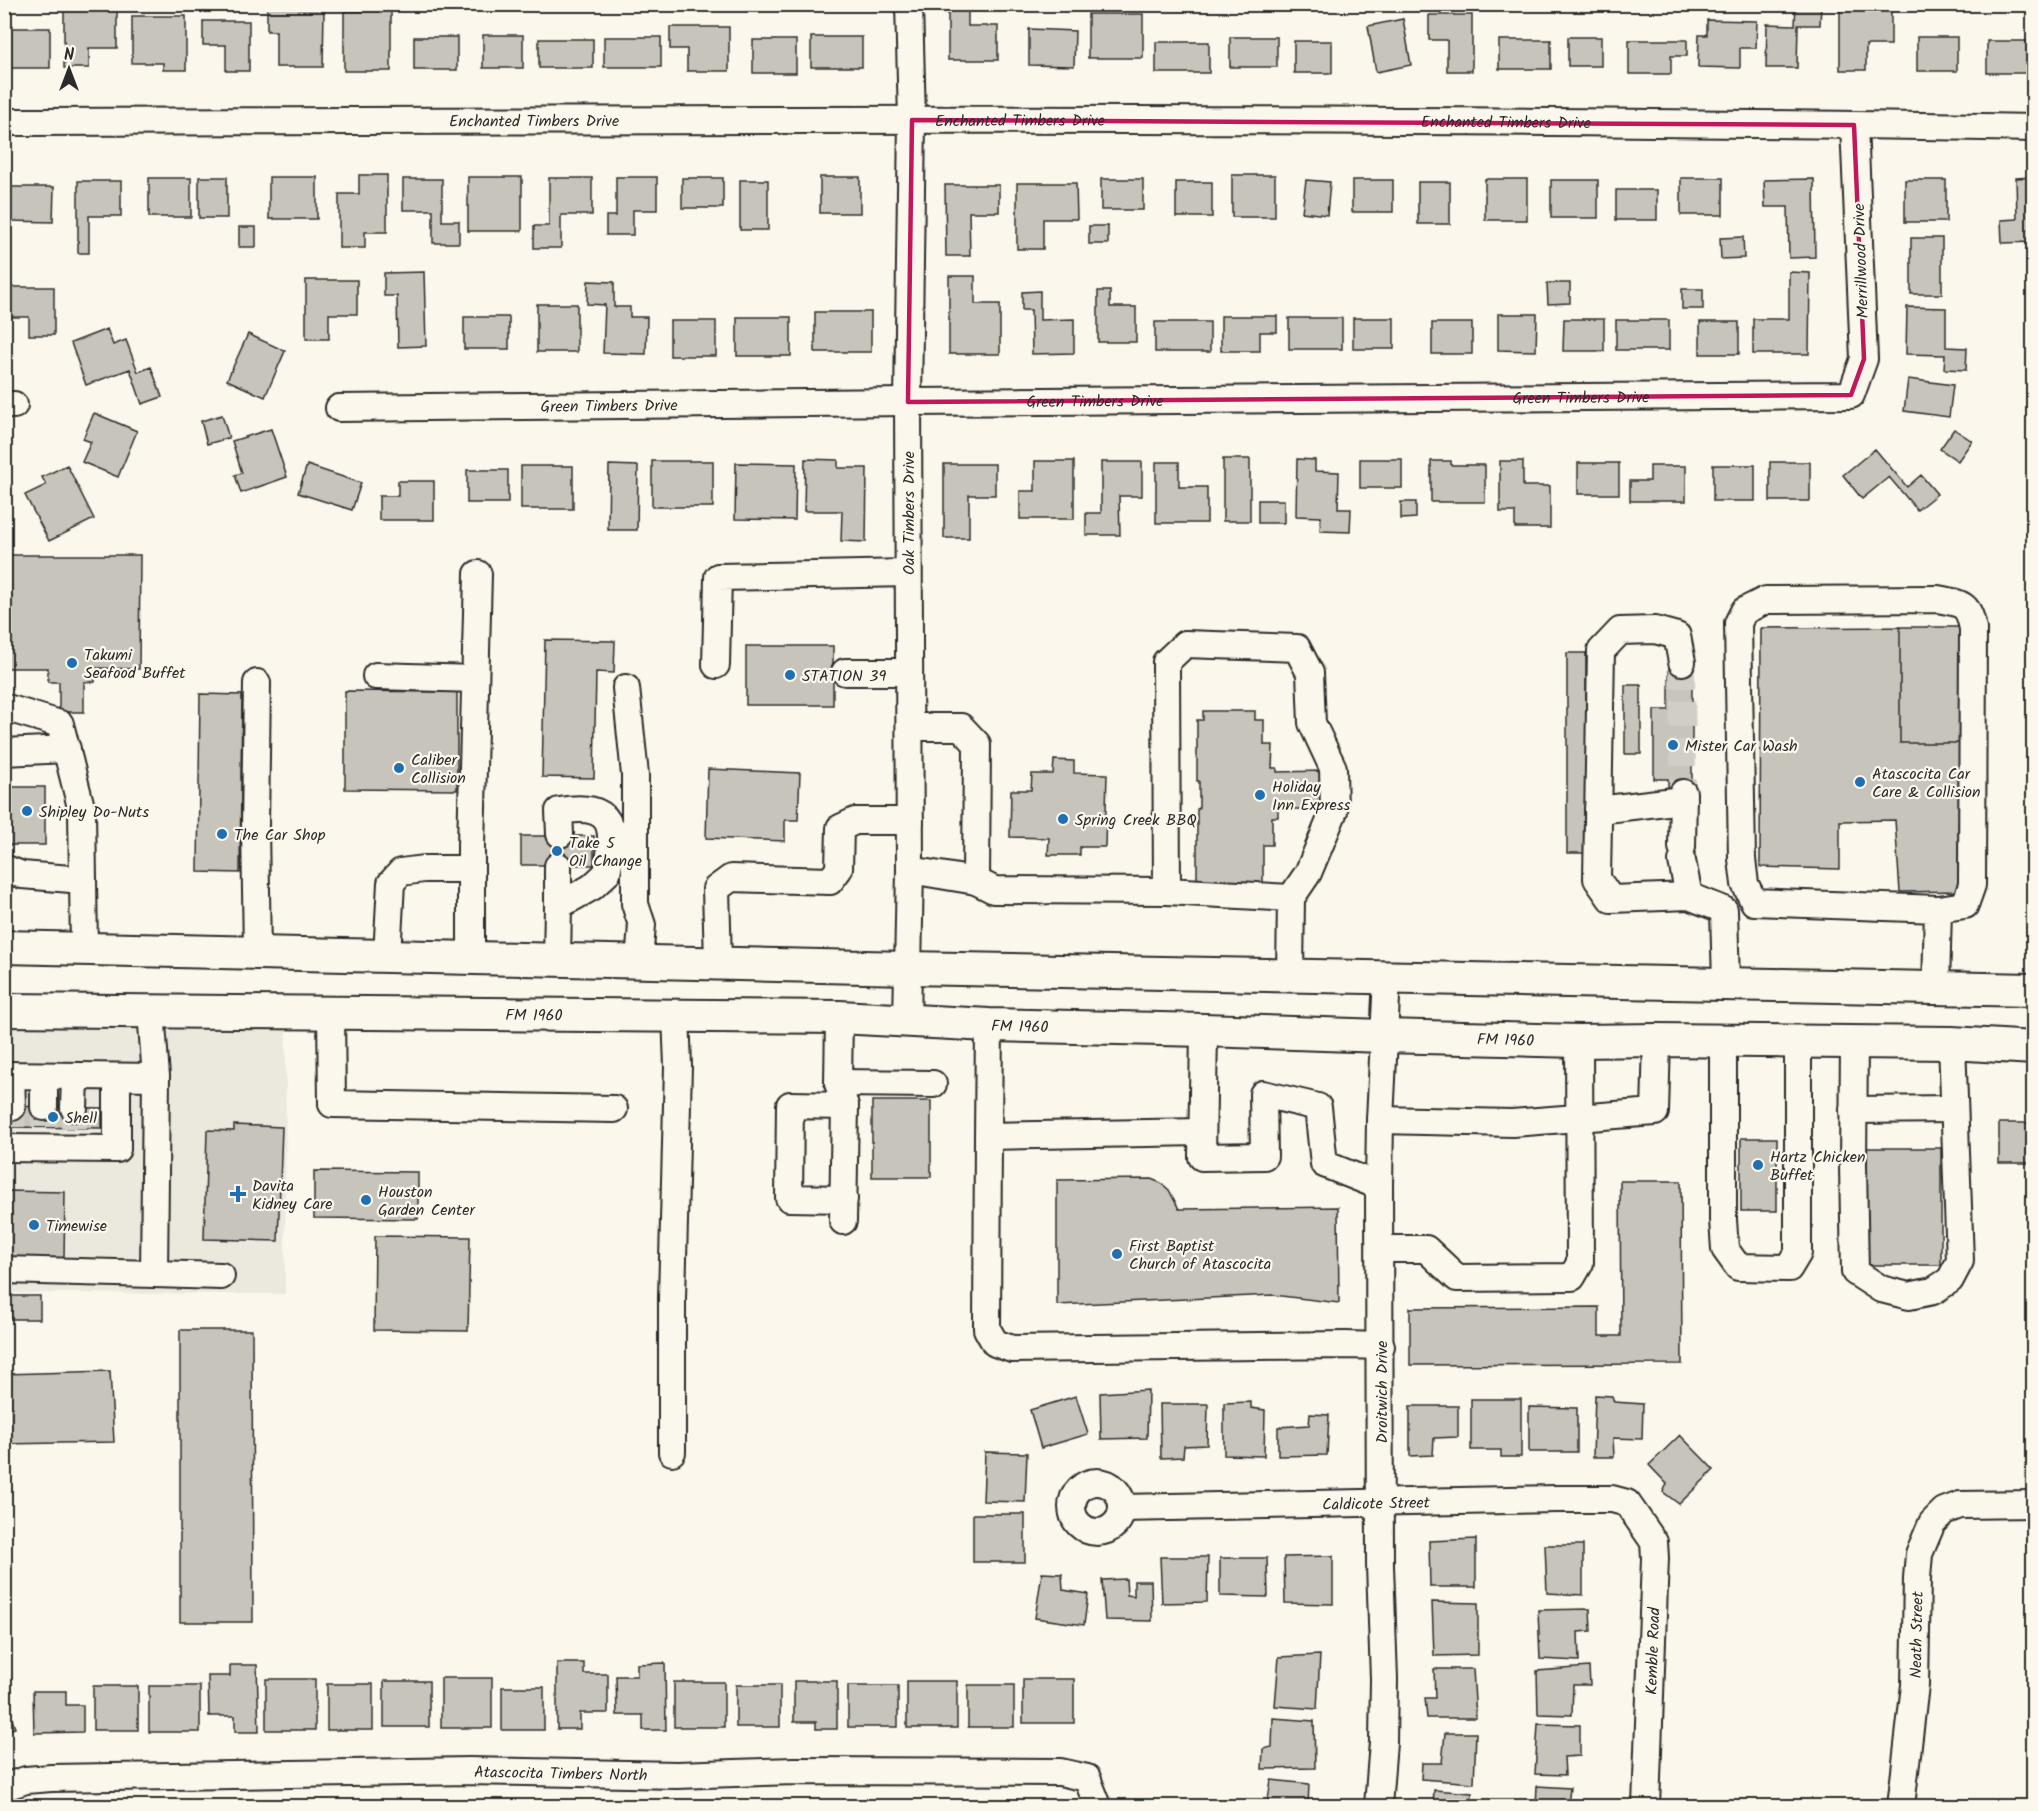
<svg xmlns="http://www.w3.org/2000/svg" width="2038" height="1811" viewBox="0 0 2038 1811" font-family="Kalam,sans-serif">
<rect width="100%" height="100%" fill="#fbf7ec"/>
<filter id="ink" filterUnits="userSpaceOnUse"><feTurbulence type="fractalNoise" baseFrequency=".0167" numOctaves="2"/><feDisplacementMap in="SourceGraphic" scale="12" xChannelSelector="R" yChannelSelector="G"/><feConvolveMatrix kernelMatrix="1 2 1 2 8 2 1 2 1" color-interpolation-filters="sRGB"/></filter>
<g filter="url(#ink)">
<!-- built -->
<path fill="#ebe8de" d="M5,996H286L285,1294L5,1293Z"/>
<!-- building -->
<path fill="#c7c4bc" stroke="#2b2b2b" stroke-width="1.5" d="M64,4H117V48H89V68H64Z
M267,4H299V9H324L323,67H276V31H267Z
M948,4H968V26H998V60H948Z
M1796,4H1821L1820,25H1798L1797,68H1766L1767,24L1795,25Z
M1840,9H1891V45H1866V70H1840Z
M344,11H391V71H344Z
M1088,14H1143V58H1088Z
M1429,15H1472V71H1447V40H1429Z
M132,16H186V70H163V63H132Z
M1403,19L1411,65L1376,72L1368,26Z
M1707,20L1757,21L1756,48H1740V68L1698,67L1699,35H1707Z
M203,21H249V71H226V45H203Z
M670,27H729V71H687V49H670Z
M4,28H50V68H4Z
M1029,29L1075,31L1074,66L1029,65Z
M483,35H523V68H483Z
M414,37H457V70H414Z
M604,37H661V67H604Z
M811,37H862V67H811Z
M1230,37H1277V67H1230Z
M1568,37H1601V66H1568Z
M1917,37H1957V71H1917Z
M539,39H593V68H539Z
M753,40H796V73H753Z
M1499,40H1551V69H1499Z
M1629,40H1687V56H1671V74H1629Z
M1294,41H1332V73H1294Z
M1987,41H2028V73H1987Z
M1156,42H1209V73H1156Z
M359,175H387V232H365V248H339V194H359Z
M1232,175H1275V217H1232Z
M199,177H227V218H199Z
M269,177H317V219H269Z
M468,177H522V231H468Z
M616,177H657V210H633V235H606V216H616Z
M820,177H860V213H820Z
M2034,177V242L2002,243L2001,220L2017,219L2016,178Z
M149,178H191V217H149Z
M549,178H592V215H561V248H534V226H549Z
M682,178H723V208H682Z
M1681,178H1723V215H1681Z
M403,179H442V221H459V243H433V210H403Z
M1101,179H1143V210H1101Z
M1485,179H1527V220H1485Z
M1814,179L1815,257L1789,258L1788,207H1765L1764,180Z
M740,180H768V230H740Z
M1306,180L1330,182L1327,215L1302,212Z
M1352,180H1393V212H1352Z
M1551,180H1598V218H1551Z
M1905,180H1946V222H1905Z
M78,181H121V216H89V253H78Z
M1176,182H1212V217H1176Z
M1418,182H1450V224H1418Z
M1017,183H1076L1077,219H1043V249H1017Z
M945,185H999V212H969L970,256H946Z
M11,187H54L53,222L10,221Z
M1616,190H1657V220H1616Z
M1089,226H1108V244H1089Z
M239,227H256V247H239Z
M1743,237L1744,258L1721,259L1720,238Z
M1911,238H1942V294H1911Z
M424,272L426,346L398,347L397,296H384V273Z
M1789,272L1810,273L1809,354H1753V319H1789Z
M949,276H975V304H1000V354H949Z
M306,280H357V314H329V339H306Z
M588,281L614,282V307H630V317H647L646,354L603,353L605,305L587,304Z
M1547,283H1570V303L1548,304Z
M6,287H54V335H29V317H6Z
M1682,289H1703V309H1682Z
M1040,291V320L1074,319V353L1032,354L1031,310H1022V292Z
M1098,291H1110V307H1136V342H1098Z
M537,304H577V352H537Z
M1907,307L1946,308V347L1967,348L1966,370L1944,369L1945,355L1906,354Z
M815,312H871V352H815Z
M1498,314H1537L1536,351L1498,350Z
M1221,316H1277V332H1260V351H1221Z
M464,317H509V349H464Z
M737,317H791V356H737Z
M1289,318H1342V349H1289Z
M1353,318H1394V349H1353Z
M1564,319H1604V351H1563Z
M1616,320H1669V350H1616Z
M670,321H716V356H670Z
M1155,322H1210V352H1155Z
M1700,322H1739V354H1700Z
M1432,323H1472V354H1432Z
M107,329L113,345L126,340L138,372L151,367L162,397L142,404L130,369L86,385L71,343Z
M248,334L285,351L265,397L227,380Z
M1908,379L1953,385L1949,417L1904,411Z
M94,413L137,431L118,477L82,462L91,442L83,439Z
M222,415L229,438L207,444L201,421Z
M271,429L287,477L241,493L235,475L242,473L232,441Z
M1954,429L1972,441L1958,461L1940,449Z
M1875,449L1907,487L1921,475L1937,494L1917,510L1889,477L1862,499L1843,475Z
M805,459L838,460V468H867L866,542L841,541L842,511H804Z
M1223,459H1250V521H1223Z
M1297,459L1315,460V471L1339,472L1338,509H1351L1350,532L1320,531L1321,517L1296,516Z
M1360,459H1402V488H1360Z
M652,461H713V507H652Z
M1035,461H1074V519H1020V491H1035Z
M1431,461H1451V465H1485V502H1431Z
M1500,461H1523V486H1550V528H1515V512H1500Z
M1101,462H1142V496H1119L1120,535H1086V513H1101Z
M1156,462H1179V487H1207V523H1156Z
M1770,462H1810V501H1770Z
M736,463L796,464L795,520L735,519Z
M1578,463H1619V494H1578Z
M944,464H995V495H969V538H944Z
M67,465L94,519L49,541L25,495L46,485L42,477Z
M307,465L361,483L352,510L298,493Z
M609,465L638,466L637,530H608Z
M1713,465H1755V501H1713Z
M521,466H573V509H521Z
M1650,466H1686V501H1630V481H1650Z
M467,470H508V503H467Z
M398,481H434V520H379V496H398Z
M1258,500H1284V523H1258Z
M1401,502H1416V518L1401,519Z
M4,555H140L139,669L95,668V682H84V712H59V682H48V668H4Z
M1900,627V743H1959L1958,891L1900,892L1895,820L1840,821V869L1760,867L1761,628Z
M1900,627H1959V743H1900Z
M545,640L615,641L614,673L596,672L594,778L542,777Z
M746,646H833V705H746Z
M1567,653H1586V853H1567Z
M1669,662H1692V792H1668V779H1654V710H1669Z
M1625,685H1641V754H1625Z
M345,691L457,692V790L345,789Z
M200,694L242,695L240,873L198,872Z
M1203,711H1255V720H1264V745H1273L1272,768H1277V772L1322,771V809H1278V817H1272V845H1263V884H1197V809H1199V781H1197V720H1203Z
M1054,760L1074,761V773L1107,774L1105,847H1080V855H1048L1049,838L1010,837L1011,790H1031L1032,774H1053Z
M708,769L800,773L798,820H785V841L706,838Z
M8,787H45V845H8Z
M521,836H594V865H521Z
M872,1101H931V1177H872Z
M4,1106L102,1108V1128L4,1127Z
M1999,1123H2034V1163H1999Z
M234,1125L282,1127L278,1241L204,1239L207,1130L234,1131Z
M1741,1138H1777V1211H1741Z
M1862,1148H1941V1265H1862Z
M314,1171L418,1172V1219L314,1218Z
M1151,1179L1161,1183L1169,1190L1179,1209L1338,1207L1339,1303L1273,1295L1057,1305V1180Z
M1620,1181H1681L1682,1364L1410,1365V1308L1599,1307V1336H1621Z
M5,1191L65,1192L64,1259L4,1258Z
M375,1236L470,1237L468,1331L374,1330Z
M4,1296H40V1319H4Z
M180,1330H252L253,1622H180Z
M110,1371L114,1442L4,1444V1374Z
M1148,1390L1147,1438L1101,1439L1100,1393Z
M1595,1395L1612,1396L1614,1402L1643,1404L1642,1439L1613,1438L1614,1457H1593Z
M1076,1396L1088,1434L1041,1448L1030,1410Z
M1471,1399H1521V1457H1501V1450H1471Z
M1251,1402V1408L1265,1410L1264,1456L1224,1455V1403Z
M1160,1404H1208L1207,1445L1184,1446L1183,1457L1161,1458Z
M1410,1406H1458V1437L1434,1438L1433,1455L1410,1456Z
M1529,1407L1577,1408V1452H1529Z
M1310,1414L1329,1415L1327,1455L1278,1456V1427L1309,1425Z
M1680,1435L1714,1470L1679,1504L1663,1492L1667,1484L1649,1465Z
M985,1452L1027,1453L1025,1502L983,1501Z
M973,1514H1025V1562H973Z
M1476,1539V1587H1430L1429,1541Z
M1545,1545H1583V1595L1547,1593Z
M1333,1556V1604L1285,1603L1284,1557Z
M1160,1557H1208L1207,1602L1162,1603Z
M1220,1558H1267L1268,1597L1220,1596Z
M1042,1573L1062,1574L1063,1590L1088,1594L1084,1625L1035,1618Z
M1126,1579L1127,1595L1134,1596V1581H1151L1152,1621L1105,1620L1102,1580Z
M1432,1602L1478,1603V1655L1434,1656Z
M1590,1609L1591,1631L1578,1632L1579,1661L1540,1659L1538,1610Z
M1320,1655L1317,1709L1275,1706L1279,1657Z
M557,1663H584V1674H608V1713H580V1729H557Z
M665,1663L666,1730H643V1715H617L616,1676H637V1664Z
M230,1665H257L259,1732H235V1716H209L208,1676H230Z
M1589,1667L1590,1685H1573L1572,1715L1538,1714L1537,1671Z
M1434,1669H1473L1476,1718H1427L1425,1698H1435Z
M441,1678H492V1728H441Z
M266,1679H315V1730H266Z
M1023,1679H1074V1723H1023Z
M384,1681H429V1727H384Z
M794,1681H837V1729H816V1722H794Z
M907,1681H957V1728H907Z
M674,1682H724V1727H674Z
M327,1684H373V1730H327Z
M736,1685H780V1727H736Z
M968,1685H1014V1727H968Z
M93,1686H138V1730H93Z
M149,1686H200V1732H149Z
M848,1686H898V1727H848Z
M502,1687H544V1730H502Z
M33,1691H66V1705H83V1732L34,1733Z
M4,1695L15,1728L4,1731Z
M1273,1718L1314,1721L1315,1768L1262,1769L1263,1749L1272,1747Z
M1538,1724L1580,1725V1756L1564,1757L1565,1775L1535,1774Z
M1445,1733H1476L1474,1783L1421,1779L1422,1763H1442Z
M1271,1780L1309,1784L1308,1806H1267Z
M1537,1786L1570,1788L1568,1806H1536Z
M1434,1790L1472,1793L1471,1806H1433Z"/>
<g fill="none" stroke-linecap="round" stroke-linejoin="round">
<!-- minor-tunnel -->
<path stroke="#d1cec5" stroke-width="26" stroke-dasharray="26 13" stroke-linecap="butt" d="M1682,662L1683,793
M12,1107V1127
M74,1108V1128
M44,1127V1107"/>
<!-- minor casing -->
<g stroke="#2b2b2b" stroke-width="30">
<g id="minor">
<path id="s1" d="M4,122C681,120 1357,116 2034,128"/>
<path d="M4,405H14"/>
<path id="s2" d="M339,408L908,402L1851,395L1864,359L1854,125"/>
<path d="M1682,662L1677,636L1655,630L1620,631L1601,651L1597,879L1611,899L1689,896L1724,910L1726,984"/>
<path d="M716,665L718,577L908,573"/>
<path d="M845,672H909"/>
<path d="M376,676L475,679"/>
<path d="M626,688L635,775V904L642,925L639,962"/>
<path d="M4,707L60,724L82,811L84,949"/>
<path d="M910,727H961L977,744L976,881"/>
<path d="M4,752L67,749"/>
<path d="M1598,810L1683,800"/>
<path d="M1682,847L1683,793"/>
<path d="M1682,861L1689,896"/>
<path d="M558,866V906L592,887L607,873C616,827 615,802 559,811L560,834"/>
<path d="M4,868L22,875L83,880"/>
<path d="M910,870L976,881L994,890L1167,891"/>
<path d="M257,953L255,827L257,683"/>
<path d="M387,956L391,883L401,872L424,869H471"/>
<path d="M471,958V846L478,574"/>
<path d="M557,960L558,906"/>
<path d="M718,963L716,889L731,878L830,881L839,869L840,828L855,821H910"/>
<path d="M1290,975L1291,898L1308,873L1334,811L1333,768L1312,723L1310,673L1297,648L1185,644L1166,662L1167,891L1291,898"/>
<path d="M1936,988L1938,909L1965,905L1972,885L1973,629C1968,603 1963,604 1938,599L1766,600L1744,611L1738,623L1742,859L1745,884L1754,902L1938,909"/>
<path d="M331,1012L332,1104L614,1109"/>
<path d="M839,1017L838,1083L845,1106L843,1221"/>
<path d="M907,1021L910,870L908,402L912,120L909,4"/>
<path d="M989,1025L988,1136L1202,1132"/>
<path d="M1204,1030L1202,1157L1264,1156L1263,1094L1318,1107L1324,1164L1379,1186"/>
<path d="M1723,1041V1220L1725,1249L1738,1267L1789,1268L1798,1253V1041"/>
<path d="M1854,1042L1853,1166L1855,1272L1881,1289L1909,1296L1933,1291L1950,1280L1960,1261L1952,1043"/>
<path d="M4,1075L156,1077"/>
<path d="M11,1075L12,1107"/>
<path d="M44,1076V1107"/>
<path d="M838,1083L933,1084"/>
<path d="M74,1108L75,1076"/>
<path d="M1853,1110L1954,1109"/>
<path d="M1380,1120L1512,1123L1655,1112L1657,1040"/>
<path d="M988,1136L987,1329L995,1343L1012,1349L1345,1345L1381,1346"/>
<path d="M4,1148L117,1149V1077"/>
<path d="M844,1199L789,1198L790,1105L845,1106"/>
<path d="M1380,1249H1426L1457,1278L1572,1277L1580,1263L1579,1041"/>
<path d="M4,1270L154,1274L156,1077L151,1011"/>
<path d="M154,1274L221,1276"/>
<path d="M672,1452V1298L678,1066L676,1015"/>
<circle cx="1097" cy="1507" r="25"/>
<path id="s3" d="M1122,1508L1556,1499H1612L1627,1503L1654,1542L1655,1558L1646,1806"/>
<path id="s4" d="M4,1787L26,1780L51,1778L469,1771L677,1775L794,1771L1060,1772L1087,1778L1098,1806"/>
<path d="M1378,1806L1383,1742L1384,1679L1380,1565L1379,1186L1380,1120L1387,977"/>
<path id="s5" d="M1901,1806L1915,1685L1917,1578L1919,1554L1932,1523L1944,1511L1960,1505L2034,1504"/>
</g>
</g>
<!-- major casing -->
<g stroke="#2b2b2b" stroke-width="36">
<g id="major">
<path d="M4,947L908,968L2034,990"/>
<path id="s6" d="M4,1010L839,1017L989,1025L1204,1030L1384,1036L1579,1041L1657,1040L1952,1043L2034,1048"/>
</g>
</g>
<!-- minor -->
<use href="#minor" stroke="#fbf7ec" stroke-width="26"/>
<!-- major -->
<use href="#major" stroke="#fbf7ec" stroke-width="32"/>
</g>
</g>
<!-- marked area -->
<path fill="none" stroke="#c2185b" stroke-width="4.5" stroke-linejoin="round" d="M912,120L1854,125L1864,359L1851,395L908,402Z"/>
<!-- markers -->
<g fill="#1f6fb2" stroke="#fbf7ec" stroke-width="2">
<circle cx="72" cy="663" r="6"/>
<circle cx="790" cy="675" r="6"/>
<circle cx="1673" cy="745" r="6"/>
<circle cx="399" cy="768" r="6"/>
<circle cx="1860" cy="782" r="6"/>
<circle cx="1260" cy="795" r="6"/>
<circle cx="27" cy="811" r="6"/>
<circle cx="1063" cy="819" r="6"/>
<circle cx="222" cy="834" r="6"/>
<circle cx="557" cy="851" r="6"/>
<circle cx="53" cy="1117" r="6"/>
<circle cx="1758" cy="1165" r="6"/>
<path d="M235 1185h6v6h6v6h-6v6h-6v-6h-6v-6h6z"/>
<circle cx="366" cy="1200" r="6"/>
<circle cx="34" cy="1225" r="6"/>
<circle cx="1117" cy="1254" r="6"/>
</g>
<g text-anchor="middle" stroke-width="4.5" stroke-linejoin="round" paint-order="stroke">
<!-- street labels -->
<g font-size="16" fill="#2b2b2b" stroke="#fbf7ec">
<text dy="6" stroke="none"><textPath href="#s1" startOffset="1016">Enchanted Timbers Drive</textPath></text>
<text dy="6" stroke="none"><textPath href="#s1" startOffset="530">Enchanted Timbers Drive</textPath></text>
<text dy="6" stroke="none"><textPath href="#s1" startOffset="1502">Enchanted Timbers Drive</textPath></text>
<text transform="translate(1860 261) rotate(-92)" y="6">Merrillwood Drive</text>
<text dy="6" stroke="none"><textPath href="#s2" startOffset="1242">Green Timbers Drive</textPath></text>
<text dy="6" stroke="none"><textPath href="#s2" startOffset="756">Green Timbers Drive</textPath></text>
<text dy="6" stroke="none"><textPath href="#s2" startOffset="270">Green Timbers Drive</textPath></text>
<text transform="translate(908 513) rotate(-90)" y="6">Oak Timbers Drive</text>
<text dy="6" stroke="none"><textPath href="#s6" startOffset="530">FM 1960</textPath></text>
<text dy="6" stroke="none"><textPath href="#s6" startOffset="1016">FM 1960</textPath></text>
<text dy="6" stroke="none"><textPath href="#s6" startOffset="1502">FM 1960</textPath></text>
<text transform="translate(1381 1392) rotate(-90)" y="6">Droitwich Drive</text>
<text dy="6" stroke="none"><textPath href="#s3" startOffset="254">Caldicote Street</textPath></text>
<text dy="6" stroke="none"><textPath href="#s5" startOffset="172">Neath Street</textPath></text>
<text transform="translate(1652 1651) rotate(-88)" y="6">Kemble Road</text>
<text dy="6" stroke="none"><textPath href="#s4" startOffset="558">Atascocita Timbers North</textPath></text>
</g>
<!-- poi labels -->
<g font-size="16" fill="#2b2b2b" stroke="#fbf7ec" text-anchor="start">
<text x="84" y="660">Takumi<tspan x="84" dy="18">Seafood Buffet</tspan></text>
<text x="802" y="681">STATION 39</text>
<text x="1685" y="751">Mister Car Wash</text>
<text x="411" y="765">Caliber<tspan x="411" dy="18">Collision</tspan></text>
<text x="1872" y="779">Atascocita Car<tspan x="1872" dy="18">Care &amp; Collision</tspan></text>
<text x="1272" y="792">Holiday<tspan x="1272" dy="18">Inn Express</tspan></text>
<text x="39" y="817">Shipley Do-Nuts</text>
<text x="1075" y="825">Spring Creek BBQ</text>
<text x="234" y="840">The Car Shop</text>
<text x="569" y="848">Take 5<tspan x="569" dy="18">Oil Change</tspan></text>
<text x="65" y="1123">Shell</text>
<text x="1770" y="1162">Hartz Chicken<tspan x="1770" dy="18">Buffet</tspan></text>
<text x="252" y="1191">Davita<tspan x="252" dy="18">Kidney Care</tspan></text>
<text x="378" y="1197">Houston<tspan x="378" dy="18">Garden Center</tspan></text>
<text x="46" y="1231">Timewise</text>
<text x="1129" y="1251">First Baptist<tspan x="1129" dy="18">Church of Atascocita</tspan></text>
</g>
</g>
<!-- margin -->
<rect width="2038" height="1811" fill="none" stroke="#fbf7ec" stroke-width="24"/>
<rect x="12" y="12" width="2014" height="1787" fill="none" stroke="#2b2b2b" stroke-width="2" filter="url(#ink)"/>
<!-- north arrow -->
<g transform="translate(69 69)" stroke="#fbf7ec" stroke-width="4.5" paint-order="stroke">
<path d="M0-4.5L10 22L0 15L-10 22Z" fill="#2b2b2b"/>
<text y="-9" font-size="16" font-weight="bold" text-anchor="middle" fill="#2b2b2b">N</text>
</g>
</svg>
